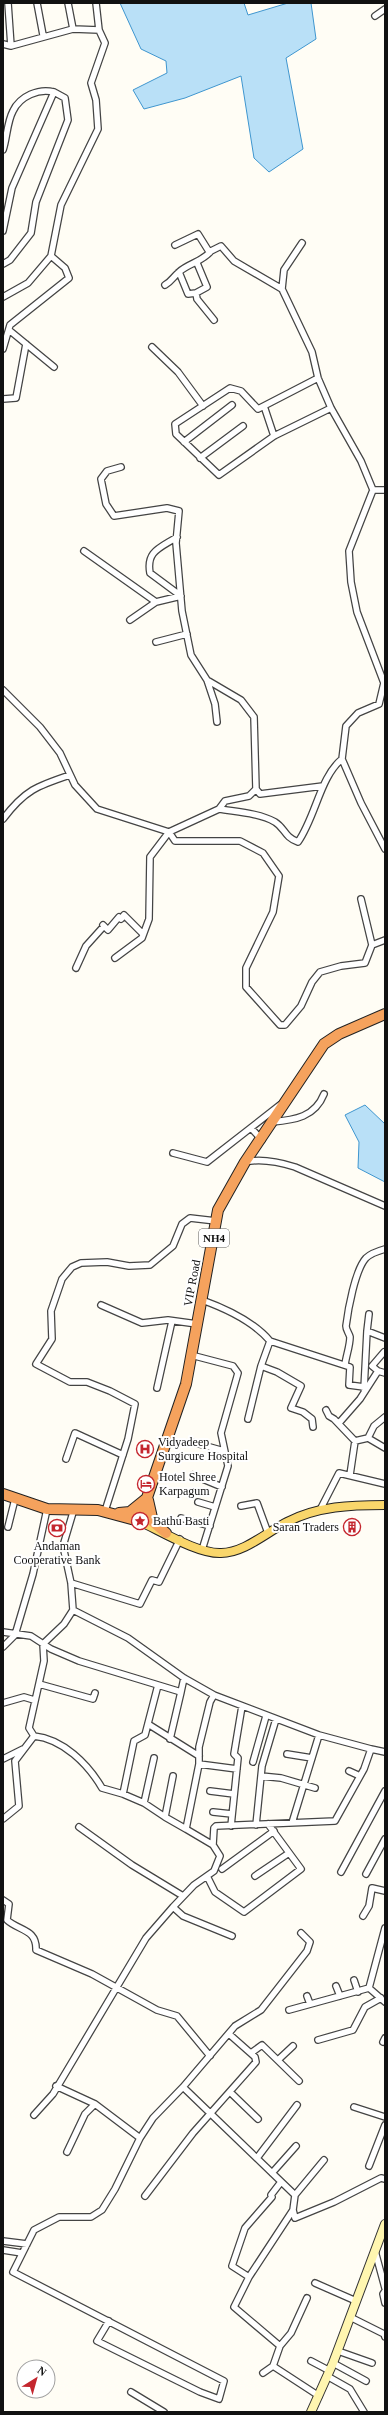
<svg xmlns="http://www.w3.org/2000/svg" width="388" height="2415" viewBox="0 0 388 2415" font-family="'Times New Roman',serif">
<rect width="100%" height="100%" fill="#fffdf5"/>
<!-- water -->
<path fill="#b9e0f7" stroke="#3f96cf" d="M120,3H244L248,15L288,3H311L316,39L286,58L303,149L269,172L254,158L241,76L185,98L144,109L133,90L167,73L166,61L141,49Z
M365,1105L385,1124V1182L358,1168L359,1142L345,1115Z"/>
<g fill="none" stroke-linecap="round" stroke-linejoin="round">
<!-- street casing -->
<g stroke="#444" stroke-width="8">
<path id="street" d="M8,3L11,46
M37,3L43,35
M68,3L73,29
M96,3L99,30
M375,16L385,9
M3,44L11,46L73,29L99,30L105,43L91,83L96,100L98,129L61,205L51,256L65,268L69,278L10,325L3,349
M3,150C7,138 7,122 13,111C20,96 39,88 54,92
M3,231L12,188L54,92L65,98L68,120L36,202L31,233L10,260L3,264
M175,245L198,234L208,250L211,251L221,246L234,261L282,289L312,352L318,378L331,408L361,461L373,490L349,551L351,582L357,612L384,683L379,704L358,713L346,726L342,759L361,803L385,849
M197,263L207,287L196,293L197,299L214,320
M179,272L188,294L196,293
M165,285C172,281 173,277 179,272C189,263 202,262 211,251
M282,289L284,270L302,243
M3,297L28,283L51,256
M9,330L54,367
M152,347L178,372L203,406
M318,378L258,409L241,391L230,388L175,424L176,434L219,475L274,436L331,408
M3,399L16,398L26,344
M264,406L274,436
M184,442L232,405
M200,458L243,426
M373,490H385
M84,551L156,602
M130,620L156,602L181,596L150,573C146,551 160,548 177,537
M156,642L187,634
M207,680L215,704L217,722
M3,690L40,727L60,753L75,785L97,809L169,832L175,841H240L263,853L279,876L273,912L246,968V987L280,1025H285L301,1006L312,982L320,972L341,966L365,963L372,945L385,940
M256,789L260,794L323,786
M219,809C237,812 259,813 275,822C285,828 284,837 298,842C316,816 320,777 342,759
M3,819C25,790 37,786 70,775
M361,899L372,945
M103,925L108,930L119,917L121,919L124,915L143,934
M115,958L142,938L149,919L150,857L169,832L219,809L225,801L249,796L256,789L254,717L241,700L207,680L191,655L182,611L176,543L179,511L167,508L114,516L106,504L101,479L107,471L121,467
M76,968L86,946L104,926
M272,1122C295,1120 315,1117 324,1094
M251,1128L262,1140
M173,1153L207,1162L280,1105
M245,1162C262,1158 279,1162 295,1167L385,1206
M202,1300C227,1309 253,1321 270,1341L350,1367L349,1385L364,1387
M101,1305L142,1323L168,1320L197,1324
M369,1314L367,1331L385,1338
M270,1341L261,1366L277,1372L301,1386L291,1408L303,1412L312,1419L313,1427
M191,1355L233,1366L238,1373L221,1433L228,1466L202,1550
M345,1365C346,1356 350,1346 350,1337C349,1333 346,1330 346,1326C348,1310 355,1270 366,1258C371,1253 378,1251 385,1249
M378,1371L385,1373
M157,1388L172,1321
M364,1389L367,1331
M326,1410L329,1416L334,1419L355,1441L350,1475
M248,1419L261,1366
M339,1423L360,1399L378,1371L372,1366L384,1352
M368,1438L385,1448
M355,1441L368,1438L374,1426L385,1417
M192,1442L224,1451
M66,1459L75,1433L123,1455
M193,1475L222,1487
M198,1502L215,1507
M241,1506L257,1503L268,1533
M321,1508L339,1473L385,1484
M105,1511L128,1439L135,1404L110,1391L87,1382H70L36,1364L52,1339L51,1311L62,1279L72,1267L81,1263L107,1262L129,1266L150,1265L173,1246L182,1224L190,1218L216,1221
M181,1518L210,1526
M8,1527L15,1499
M71,1583L140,1604L152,1580L159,1582L180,1539
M73,1610L128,1638L184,1678L214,1695L319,1735L371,1749
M3,1632L31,1636L51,1649L79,1661L181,1692L184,1678
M3,1647L15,1635L33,1574L47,1509
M39,1684L93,1699L95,1693
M3,1703L24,1697L34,1700
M148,1724L199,1756
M34,1736C63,1739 88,1764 102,1788L123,1794L134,1741L145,1735L158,1685
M170,1739L181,1692
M287,1754L312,1758
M3,1759L23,1749
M253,1762L266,1716
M199,1764V1747L210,1702L214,1695
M349,1771L360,1776
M261,1776L281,1778L315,1788
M210,1791L234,1794
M123,1794L144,1803L165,1817L173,1776
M144,1803L154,1758
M213,1812L232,1814
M165,1817L186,1829L199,1764L237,1769
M3,1819L19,1806L15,1761L34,1736L29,1728L44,1661L43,1644L64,1624L73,1610L71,1583L63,1546L74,1509
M292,1823L319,1735
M256,1825L262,1766L276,1719
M231,1826L238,1758L234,1754L242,1706
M79,1827L132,1865L183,1896
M186,1829L213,1845L214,1828L216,1826L335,1821L364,1769L371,1749L385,1752
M213,1845L220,1856L214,1871L194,1885L173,1907L183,1916L232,1936
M222,1869L274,1831
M341,1872L385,1791
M366,1874L385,1839
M207,1876L215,1892L244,1912L301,1869L268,1824
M255,1876L289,1853
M3,1900L9,1904L7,1920C19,1931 37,1929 36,1950L92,1974L157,2010L177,2016L210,2056
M363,1916L369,1906L372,1888L385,1891
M354,1980L358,1992
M336,1986L340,1996
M369,1988L385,1928
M307,1996L310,2004
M289,2010L369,1988L385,2002
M318,2040L353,2030L365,2007L381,1998
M383,2042L385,2038
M251,2053L262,2045L299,2081
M278,2060L293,2046
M56,2086L95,2104L140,2138
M183,2087L295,2195L293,2210L295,2218L334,2202L381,2178L385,2179
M230,2092L258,2119
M354,2107L385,2117
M34,2115L53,2094L146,1938L173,1907
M67,2152L85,2114L95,2104
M257,2158L297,2105
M369,2166L385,2125
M272,2173L296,2146
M295,2195L324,2160
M145,2196L193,2133L256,2062L255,2057L229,2034
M3,2241L27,2244
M3,2250L22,2253
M375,2251L385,2288
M249,2277L232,2266L245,2228L272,2197L271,2195L281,2182
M315,2283L356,2301
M385,2291L383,2294L385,2303
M307,2298L291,2333L280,2346L273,2366L319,2396
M350,2317L384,2334L385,2337
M109,2321L97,2341L200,2392L219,2399L224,2381L13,2272L34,2230L59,2217H91L102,2210L115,2189L140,2138L153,2118L183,2087L235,2026L261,2010L307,1951L310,1942L301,1933
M280,2346L234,2307L249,2277L293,2210
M338,2351L372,2363
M311,2361L330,2371
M333,2363L366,2381
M263,2373L273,2366
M327,2376L350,2389L364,2412
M131,2392L164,2412"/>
</g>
<!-- secondary casing -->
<g stroke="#333" stroke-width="10">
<path id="secondary" d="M311,2412L333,2363L385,2224"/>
</g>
<!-- primary casing -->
<g stroke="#222" stroke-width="10">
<path id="primary" d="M139,1521C161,1531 198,1554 221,1553C244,1553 267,1532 287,1522C318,1506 351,1505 385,1505"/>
</g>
<!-- highway casing -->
<g stroke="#222" stroke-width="12">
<path id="highway" d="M3,1494L47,1509L98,1510L139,1521L186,1384L218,1210L245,1162L324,1044L339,1034L385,1014
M148,1500L153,1522L166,1533
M119,1513L130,1512L146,1499"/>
</g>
<!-- street -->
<use href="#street" stroke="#fff" stroke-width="5.5"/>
<!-- secondary -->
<use href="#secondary" stroke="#fff6b0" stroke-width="8"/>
<!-- primary -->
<use href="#primary" stroke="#f9d66b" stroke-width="8"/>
<!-- highway -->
<use href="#highway" stroke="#f5a25d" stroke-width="10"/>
</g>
<!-- icons -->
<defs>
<g id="hospital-ring" transform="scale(0.9)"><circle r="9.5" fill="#fff" stroke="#c4262e" stroke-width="1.5"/><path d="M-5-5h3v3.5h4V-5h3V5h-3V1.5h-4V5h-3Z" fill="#c4262e"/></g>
<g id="hotel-ring" transform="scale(0.9)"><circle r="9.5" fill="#fff" stroke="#c4262e" stroke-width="1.5"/><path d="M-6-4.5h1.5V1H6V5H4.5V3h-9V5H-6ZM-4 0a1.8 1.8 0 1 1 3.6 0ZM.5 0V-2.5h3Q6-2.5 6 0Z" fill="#c4262e"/></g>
<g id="sight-ring" transform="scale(0.9)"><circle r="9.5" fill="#fff" stroke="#c4262e" stroke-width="1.5"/><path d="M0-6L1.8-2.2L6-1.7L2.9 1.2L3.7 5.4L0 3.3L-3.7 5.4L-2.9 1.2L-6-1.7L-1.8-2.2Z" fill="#c4262e"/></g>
<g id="building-ring" transform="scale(0.9)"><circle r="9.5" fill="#fff" stroke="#c4262e" stroke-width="1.5"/><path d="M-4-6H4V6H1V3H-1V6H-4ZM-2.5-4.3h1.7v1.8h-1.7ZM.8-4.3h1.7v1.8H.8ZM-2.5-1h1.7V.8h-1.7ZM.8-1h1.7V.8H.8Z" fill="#c4262e"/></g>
<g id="bank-ring" transform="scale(0.9)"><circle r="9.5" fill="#fff" stroke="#c4262e" stroke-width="1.5"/><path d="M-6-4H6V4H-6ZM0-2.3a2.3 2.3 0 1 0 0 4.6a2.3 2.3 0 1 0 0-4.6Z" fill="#c4262e"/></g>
</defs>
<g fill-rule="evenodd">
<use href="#hospital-ring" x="145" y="1449"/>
<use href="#hotel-ring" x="146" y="1484"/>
<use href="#sight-ring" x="140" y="1521"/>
<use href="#building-ring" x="352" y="1527"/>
<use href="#bank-ring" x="57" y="1528"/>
</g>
<g text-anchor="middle" stroke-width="4" stroke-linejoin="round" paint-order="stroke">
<!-- shield labels -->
<rect fill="#fff" stroke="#585858" stroke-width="1" x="199" y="1229" width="30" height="18" rx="3"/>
<g font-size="11" font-weight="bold" fill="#111">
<text x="214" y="1242">NH4</text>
</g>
<!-- street labels -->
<g font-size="12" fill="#111" stroke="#fff">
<text transform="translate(192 1283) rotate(-79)" y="4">VIP Road</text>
</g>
<!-- poi labels -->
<g font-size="12" fill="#111" stroke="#fff" text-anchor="start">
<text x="158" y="1446">Vidyadeep<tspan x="158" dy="14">Surgicure Hospital</tspan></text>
<text x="159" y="1481">Hotel Shree<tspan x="159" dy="14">Karpagum</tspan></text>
<text x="153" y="1525">Bathu Basti</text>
<text x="339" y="1531" text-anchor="end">Saran Traders</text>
<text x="57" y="1550" text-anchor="middle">Andaman<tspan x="57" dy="14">Cooperative Bank</tspan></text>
</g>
</g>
<!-- border -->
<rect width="388" height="2415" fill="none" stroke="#111111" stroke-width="8"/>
<!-- north arrow -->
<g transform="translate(36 2379) rotate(37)"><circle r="19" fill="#ffffff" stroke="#a0a0a0"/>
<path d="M0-3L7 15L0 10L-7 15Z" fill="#c4262e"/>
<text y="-6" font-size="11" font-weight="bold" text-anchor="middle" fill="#111111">N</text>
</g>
</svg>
